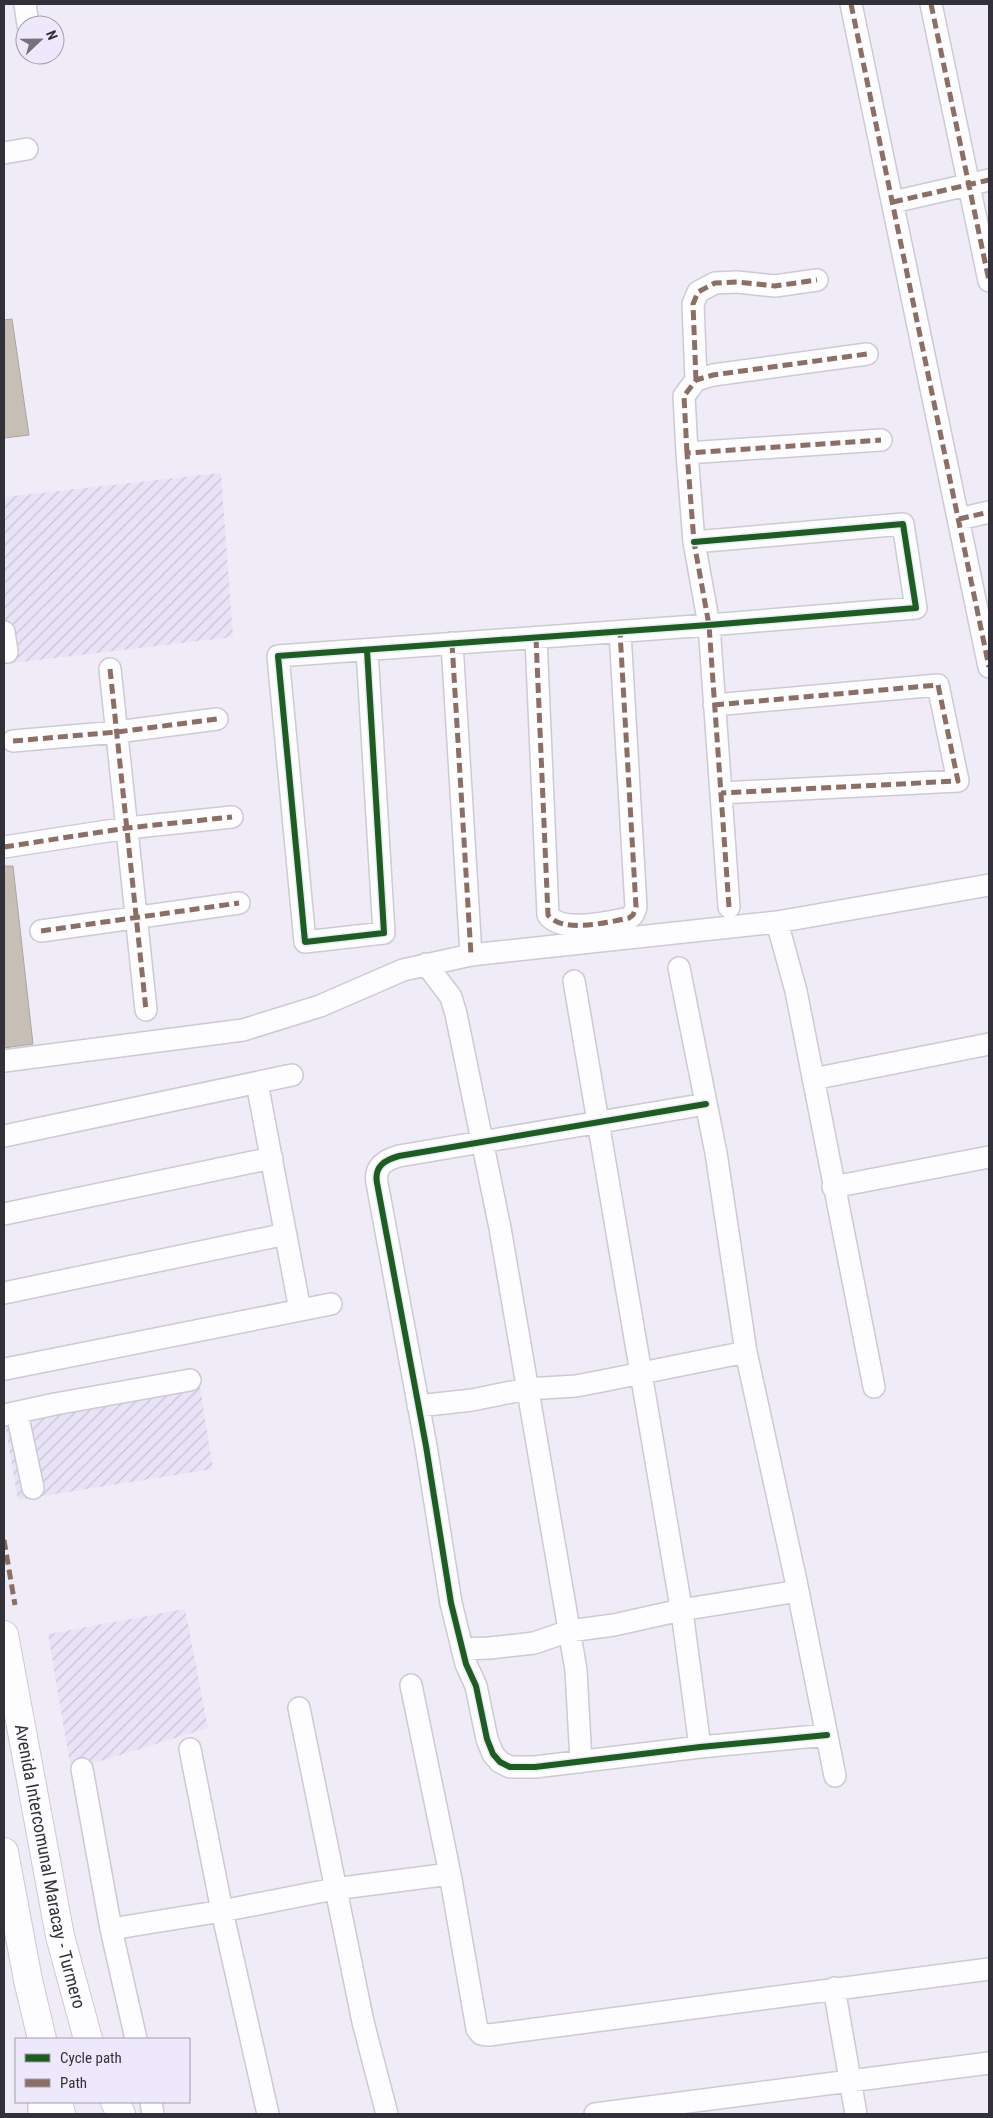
<svg xmlns="http://www.w3.org/2000/svg" width="993" height="2118" viewBox="0 0 993 2118" font-family="'Roboto Condensed',sans-serif">
<defs>
<pattern id="industrial-furrows" width="10" height="10" patternUnits="userSpaceOnUse" patternTransform="scale(1.25)"><rect width="10" height="10" fill="#e9e3f7"/><path d="M-1 1l2-2M0 10L10 0M9 11l2-2" fill="none" stroke="#c8c3d4"/></pattern>
</defs>
<rect width="100%" height="100%" fill="#efecf7"/>
<!-- industrial -->
<path fill="url(#industrial-furrows)" d="M221,473L233,637L4,664V497Z
M198,1374L213,1469L18,1500L4,1418Z
M185,1609L208,1728L71,1770L48,1634Z"/>
<!-- building -->
<path fill="#c7bfb6" stroke="#a9a6a7" d="M12,319L29,435L4,438V320Z
M4,866H13L33,1044L4,1048Z"/>
<g fill="none" stroke-linecap="round" stroke-linejoin="round">
<!-- minor casing -->
<g stroke="#cccad3" stroke-width="24">
<path id="minor" d="M25,4L28,25
M851,4L989,667
M931,4L989,281
M4,153L27,149
M893,202L989,180
M696,380L693,304L698,292L715,283L737,282L775,286L817,280
M687,453L684,396L696,380L713,375L867,354
M959,519L989,512
M4,632L7,652
M536,638L548,915C562,934 609,922 629,918L633,915L636,907L620,632
M452,643L471,955
M367,650L384,933L305,942L278,656L709,625L916,608L903,524L694,542
M110,669L146,1010
M714,705L938,685L958,781L721,793
M13,741L117,732L217,719
M4,847L127,828L232,817
M729,907L709,625L694,542L687,453L881,440
M777,922L796,991L874,1387
M41,931L239,903
M426,964L451,997L456,1014L500,1228L576,1670L581,1762
M679,968L716,1153L746,1352L796,1581L835,1776
M574,981L683,1619L700,1747
M4,1061L243,1030L320,1006L403,970L471,955L777,922L989,885
M813,1079L989,1044
M257,1083L300,1310
M706,1104L399,1156C385,1160 374,1166 377,1183L426,1446L451,1603L466,1664L476,1686L487,1739L493,1754L500,1762L510,1767H535L700,1747L827,1735
M4,1136L292,1075
M833,1187L989,1157
M4,1214L272,1158
M4,1293L286,1234
M5,1369L331,1304
M418,1406L472,1400L526,1389L576,1386L602,1381L746,1352
M17,1413L33,1488
M4,1415L55,1404L190,1380
M462,1649L490,1648L534,1643L569,1631L614,1625L681,1610L798,1591
M411,1685L450,1874L477,2029L481,2034L489,2035L989,1969
M299,1708L363,2022L387,2114
M190,1749L222,1911L268,2114
M82,1769L111,1929L136,2039
M111,1929L222,1911L334,1889L450,1874
M834,1988L856,2114
M39,2102V2114
M151,2102L153,2114
M595,2114L989,2063"/>
</g>
<!-- major casing -->
<g stroke="#cccad3" stroke-width="30">
<g id="major">
<path id="s1" d="M4,1635L60,1936L88,2039"/>
<path d="M4,1852L28,1980L42,2039"/>
<path d="M58,2102L61,2114"/>
<path d="M115,2102L121,2114"/>
</g>
</g>
<!-- minor -->
<use href="#minor" stroke="#fdfcfe" stroke-width="21"/>
<!-- major -->
<use href="#major" stroke="#fdfcfe" stroke-width="28"/>
<!-- quiet -->
<path stroke="#8d6e63" stroke-width="5" stroke-dasharray="10 5" stroke-linecap="butt" d="M851,4L989,667
M931,4L989,281
M893,202L989,180
M696,380L693,304L698,292L715,283L737,282L775,286L817,280
M687,453L684,396L696,380L713,375L867,354
M959,519L989,512
M536,638L548,915C562,934 609,922 629,918L633,915L636,907L620,632
M452,643L471,955
M110,669L146,1010
M714,705L938,685L958,781L721,793
M13,741L117,732L217,719
M4,847L127,828L232,817
M729,907L709,625L694,542L687,453L881,440
M41,931L239,903
M4,1540L15,1605"/>
<!-- cycleway casing -->
<g stroke="#ede8fb" stroke-width="9">
<path id="cycleway" d="M367,650L384,933L305,942L278,656L709,625L916,608L903,524L694,542
M706,1104L399,1156C385,1160 374,1166 377,1183L426,1446L451,1603L466,1664L476,1686L487,1739L493,1754L500,1762L510,1767H535L700,1747L827,1735"/>
</g>
<!-- cycleway -->
<use href="#cycleway" stroke="#1b5e20" stroke-width="6"/>
</g>
<g text-anchor="middle" stroke-width="5" stroke-linejoin="round" paint-order="stroke">
<!-- street labels -->
<g font-size="18" fill="#323038" stroke="#ede8fb">
<text dy="6" stroke="none"><textPath href="#s1" startOffset="236">Avenida Intercomunal Maracay - Turmero</textPath></text>
</g>
</g>
<!-- border -->
<rect width="993" height="2118" fill="none" stroke="#323038" stroke-width="10"/>
<!-- legend -->
<rect x="15" y="2038" width="175" height="65" fill="#ede8fb" stroke="#a29ead"/>
<rect x="25" y="2054" width="25" height="8" fill="#1b5e20" stroke="#a29ead"/>
<text x="60" y="2063" font-size="15" fill="#323038">Cycle path</text>
<rect x="25" y="2079" width="25" height="8" fill="#8d6e63" stroke="#a29ead"/>
<text x="60" y="2088" font-size="15" fill="#323038">Path</text>
<!-- north arrow -->
<g transform="translate(40 40) rotate(68)"><circle r="24" fill="#ede8fb" stroke="#a29ead"/>
<path d="M0-4L9 19L0 12L-9 19Z" fill="#74727b"/>
<text y="-8" font-size="14" font-weight="bold" text-anchor="middle" fill="#323038">N</text>
</g>
</svg>
